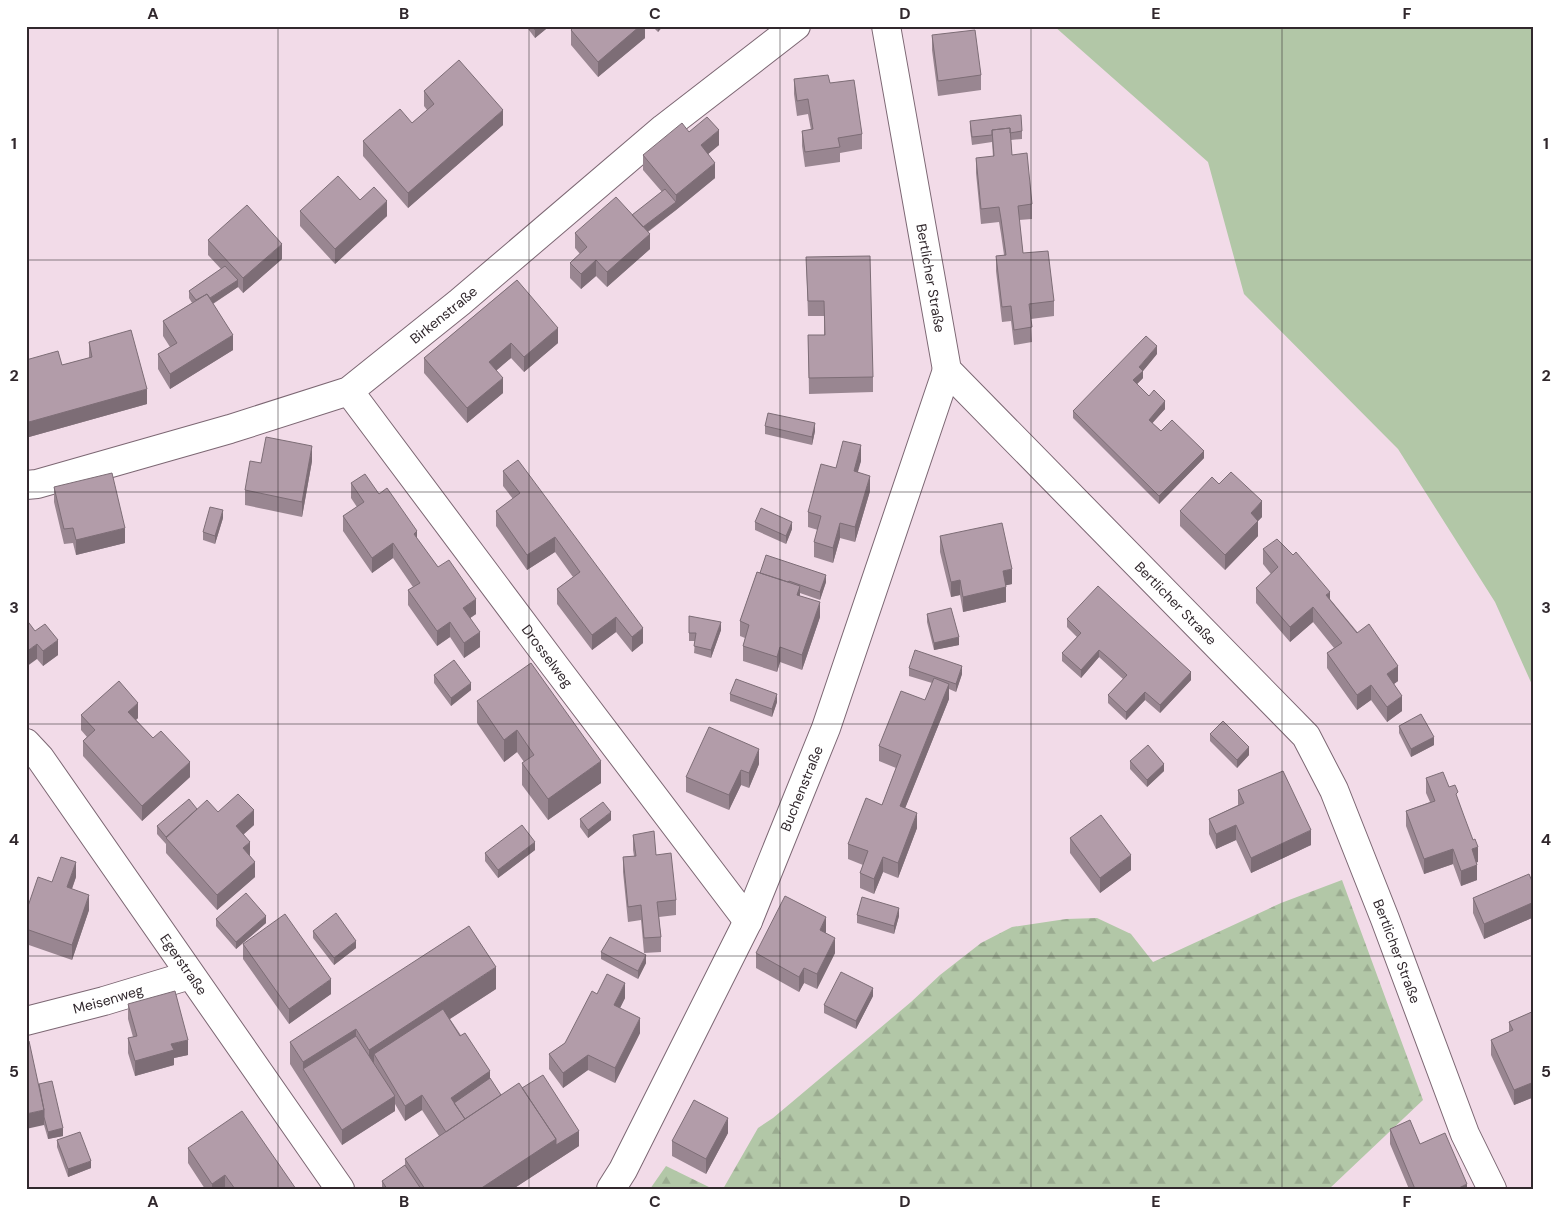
<svg xmlns="http://www.w3.org/2000/svg" width="1560" height="1215" viewBox="0 0 1560 1215" font-family="'DM Sans',sans-serif">
<defs>
<pattern id="forest-firs" width="22" height="20" patternUnits="userSpaceOnUse" patternTransform="scale(1.25)"><rect width="22" height="20" fill="#b2c7a7"/><path d="M5 1l3.5 6h-7zM16 11l3.5 6h-7z" fill="#9aab90"/></pattern>
</defs>
<rect width="100%" height="100%" fill="#f2dbe8"/>
<!-- green -->
<path fill="#b2c7a7" d="M1054,26H1534V689L1495,602L1398,449L1244,294L1208,162Z"/>
<!-- forest -->
<path fill="url(#forest-firs)" d="M1342,880L1423,1100L1329,1189H723L758,1128L773,1118L911,1002L940,975L981,943L1012,927L1066,919L1097,918L1131,934L1153,962L1281,903Z
M666,1166L713,1189H650Z"/>
<g fill="none" stroke-linecap="round" stroke-linejoin="round">
<!-- minor casing -->
<g stroke="#7c6773" stroke-width="30">
<g id="minor">
<path id="s1" d="M886,26L947,370L1306,736L1334,790L1385,919L1465,1134L1492,1189"/>
<path id="s2" d="M349,391L554,665L748,921"/>
<path id="s3" d="M26,485L37,484L230,429L349,391L460,302L664,128L796,26"/>
<path id="s4" d="M26,743L40,758L340,1189"/>
<path id="s5" d="M26,1021L104,1001L190,975"/>
<path id="s6" d="M611,1189L623,1170L748,921L826,728L947,370"/>
</g>
</g>
<!-- minor -->
<use href="#minor" stroke="#fff" stroke-width="28"/>
</g>
<!-- wall -->
<path fill="#998691" d="M526,26H546V29L535,38Z
M645,26V38L598,77L571,45V30Z
M652,26H663L658,32Z
M932,35L981,75V90L938,96L932,50Z
M794,79L830,83L862,134V149L840,153V162L805,167L802,146V131L811,130L808,114L797,116L794,94Z
M424,91L503,125L408,208L363,156V141L412,123L427,110L424,106Z
M970,121L1022,131V139L1011,140L1012,155L1032,204V219L1019,220L1023,253L1054,301V316L1031,319L1032,342L1014,345L1011,321L1002,322L996,271V256L1004,255L1001,234L999,222L981,224L976,173V158L993,157L992,142L972,145L970,129Z
M689,132L719,145L708,154L715,178L676,210L648,232L650,249L607,287L596,276L581,289L570,278V263L580,254L575,248V233L632,215L662,192L643,170V155Z
M360,200L387,216L335,264L300,226V211Z
M208,240L282,259L243,293L238,287L213,304L233,350L170,389L158,369V354L170,347L163,336V321L192,303L189,298V291L221,269L208,255Z
M806,257L873,377V392L809,394L808,335H824V316H808Z
M517,280L558,343L524,372L511,358L496,370L503,393L467,423L424,373V358Z
M89,342L147,404L29,437L26,428V360L62,365L89,358Z
M1157,354L1143,371V378L1137,384L1149,396L1165,409L1152,423L1161,431L1204,458L1159,504L1073,418V411Z
M765,426L815,431L812,445L765,434Z
M312,461L302,517L245,505V490L261,463Z
M861,461L857,472L870,491L855,542L840,538L833,563L814,557V542L818,530L808,527V512L836,468Z
M503,471L643,643L632,652L616,632L592,650L557,604V589L573,577L555,552L527,570L496,526V511L513,499L503,486Z
M351,483L379,494L417,539L438,567L476,614L470,618L480,647L464,658L450,637L437,646L408,605V590L413,587L393,558L372,573L343,531V516L357,507L351,498Z
M1219,484L1262,517L1258,521V536L1225,570L1180,526V511Z
M54,487L125,543L76,555L73,543L64,544L54,502Z
M223,518L215,544L203,540V532Z
M755,522L792,529L786,544L755,530Z
M940,536L1012,584L1006,585V602L963,612L960,595L951,597L940,552Z
M1263,549L1330,599L1398,681L1394,684L1402,711L1387,722L1371,700L1357,710L1327,668V653L1334,648L1313,622L1290,642L1256,603V588L1271,574L1263,564Z
M757,572L826,582L820,600L800,593V596L820,617L802,670L780,662L777,672L743,661V646L745,638L740,636V621Z
M927,614L959,645L934,650L927,622Z
M689,616L721,630L711,658L694,653L695,641H689Z
M1067,619L1191,680L1160,713L1145,700L1126,720L1108,703V695L1123,679L1099,657L1081,678L1062,661V653L1077,637L1067,627Z
M35,631L58,655L43,666L37,659Z
M909,668L962,674L956,692L949,689V699L905,808L917,828L898,878L883,872L874,894L860,888V873L863,865L848,859V844L882,805L896,768L879,761V746L925,700L932,683L909,676Z
M434,675L471,690L451,706L434,683Z
M730,694L777,702L772,717L730,701Z
M477,701L601,783L548,820L522,785V763L524,762L517,752L504,762L477,723Z
M81,715L138,718L136,720L190,777L142,821L83,756V741L87,737L81,730Z
M1399,726L1434,745L1411,757L1399,733Z
M1210,734L1249,755L1237,768L1210,741Z
M1130,761L1164,771L1147,787L1130,769Z
M759,764L749,788L741,785L729,810L686,792V777Z
M1426,778L1449,787L1458,800L1478,862H1476L1477,880L1461,886L1453,864L1424,874L1406,826V811L1430,802L1426,793Z
M1238,790L1311,845L1251,873L1236,840L1216,849L1209,834V819L1238,805Z
M197,809L218,812L254,825L244,834L250,857L255,877L217,910L166,853V844L157,834V826Z
M580,819L611,820L588,838L580,827Z
M633,835L656,855L676,900V915L659,917L661,937V952L644,953L641,920L628,922L623,872V857L634,856L633,850Z
M1070,838L1131,870L1100,893L1070,853Z
M535,850L498,878L485,861V853Z
M76,877L72,889L89,910L72,960L26,944V912L52,882Z
M1534,886V917L1484,939L1473,913V898Z
M857,915L899,916L894,934L857,923Z
M216,919L266,923L236,949L216,926Z
M313,931L356,948L334,965L313,938Z
M826,932V933L835,953L817,989L804,983L799,992L756,968V953Z
M243,944L331,994L289,1024L243,959Z
M601,952L646,963L638,979L601,959Z
M496,989L450,1019L501,1095L522,1088L579,1146L513,1189H382V1181L405,1165V1159L439,1136L422,1110L405,1121L395,1104V1111L342,1145L290,1064V1042Z
M597,994L625,998L620,1008L640,1033L615,1083L588,1070L563,1088L549,1069V1054L565,1043Z
M873,996L856,1029L824,1013V1005Z
M128,1004L188,1055L174,1058V1065L135,1076L128,1053V1038L133,1037L128,1019Z
M1534,1011V1097L1514,1105L1491,1055V1040L1509,1032V1022Z
M39,1084L63,1136L48,1139L44,1125Z
M1390,1129L1420,1144L1467,1189H1409L1390,1144Z
M728,1133L706,1174L672,1156V1141Z
M57,1140L91,1168L68,1177L57,1147Z
M188,1148L296,1189H205L188,1163Z"/>
<!-- shaded-wall -->
<path fill="#7d6d76" d="M540,26H546V29L535,38V30Z
M640,26H645V38L598,77V62Z
M658,26H663L658,32Z
M503,110V125L408,208V193Z
M719,130V145L701,160V145Z
M715,163V178L676,210V195Z
M387,201V216L335,264V249Z
M676,202V210L639,238V230Z
M650,234V249L607,287V272Z
M282,244V259L243,293V278Z
M596,260V276L581,289V274Z
M238,280V287L200,312V305Z
M558,328V343L524,372V357Z
M233,335V350L170,389V374Z
M511,343V358L489,377V362Z
M1157,346V354L1143,371V378L1133,388V380L1139,367Z
M503,378V393L467,423V408Z
M147,389V404L29,437V422Z
M1165,401V409L1149,427V420Z
M815,423V431L812,445V437Z
M861,445V461L854,486V471Z
M312,446V461L302,517V502Z
M1204,451V458L1159,504V496Z
M870,476V491L855,542V527Z
M1262,501V517L1258,521V536L1225,570V555L1251,513Z
M223,510V518L215,544V536Z
M792,522V529L786,544V536Z
M840,523V538L833,563V548Z
M125,528V543L76,555V540Z
M417,531V546L414,534Z
M555,537V552L527,570V555Z
M393,543V558L372,573V558Z
M1012,569V584L1003,586V571Z
M826,575V582L820,600V592Z
M960,580V595L951,597V582Z
M800,586V601L797,595Z
M1006,587V602L963,612V597Z
M1330,592V607L1326,595Z
M476,599V614L463,623V608Z
M28,601V616L26,617V602Z
M820,602V617L802,670V655Z
M1313,607V622L1290,642V627Z
M616,617V632L592,650V635Z
M450,622V637L437,646V631Z
M721,622V630L711,658V650Z
M643,628V643L632,652V637Z
M480,632V647L464,658V643Z
M959,637V645L934,650V643Z
M58,640V655L43,666V651Z
M37,644V659L26,667V652Z
M780,647V662L777,672V657Z
M1099,650V657L1081,678V670Z
M962,666V674L956,692V684Z
M1398,666V681L1387,689V674Z
M1191,672V680L1160,713V705Z
M471,683V690L451,706V698Z
M949,684V699L900,821V806Z
M1371,685V700L1357,710V695Z
M1145,692V700L1126,720V712Z
M777,694V702L772,717V709Z
M1402,696V711L1387,722V707Z
M138,703V718L128,727V712Z
M517,730V752L504,762V740Z
M1434,737V745L1411,757V749Z
M1249,747V755L1237,768V760Z
M759,749V764L749,788V773Z
M601,761V783L548,820V799Z
M190,762V777L142,821V806Z
M1164,764V771L1147,787V780Z
M741,770V785L729,810V795Z
M254,810V825L236,841V826Z
M611,812V820L588,838V830Z
M917,813V828L898,878V863Z
M1236,825V840L1216,849V834Z
M1311,830V845L1251,873V858Z
M250,842V857L243,848Z
M535,842V850L498,878V870Z
M1478,847V862L1472,864V849Z
M1453,849V864L1424,874V859Z
M1131,855V870L1100,893V878Z
M883,857V872L874,894V879Z
M76,862V877L67,902V887Z
M255,862V877L217,910V895Z
M1477,865V880L1461,886V871Z
M89,895V910L72,960V945Z
M1534,902V917L1484,939V924Z
M899,908V916L894,934V926Z
M266,916V923L236,949V942Z
M826,917V932L820,945V930Z
M835,938V953L817,989V974Z
M356,941V948L334,965V958Z
M646,955V963L638,979V971Z
M496,967V989L380,1064L374,1054V1069L369,1071V1050Z
M804,968V983L799,992V977Z
M331,979V994L289,1024V1009Z
M625,983V998L614,1020V1005Z
M873,988V996L856,1029V1021Z
M640,1018V1033L615,1083V1068Z
M356,1029V1051L303,1069V1062Z
M188,1040V1055L174,1058V1065L135,1076V1061L171,1044Z
M588,1055V1070L563,1088V1073Z
M490,1071V1086L454,1110L451,1098Z
M1534,1082V1097L1514,1105V1090Z
M422,1095V1110L405,1121V1106Z
M395,1096V1111L342,1145V1130Z
M44,1110V1125L26,1129V1114Z
M728,1118V1133L706,1174V1159Z
M63,1128V1136L48,1139V1132Z
M579,1131V1146L513,1189H480L556,1139Z
M91,1161V1168L68,1177V1169Z
M225,1175V1189H212V1184Z
M1467,1184V1189H1457Z"/>
<!-- building -->
<path fill="#b29ca9" stroke="#7d6d76" d="M532,26H540L535,30Z
M575,26H640L598,62L571,30Z
M975,30L981,75L938,81L932,35Z
M459,60L503,110L408,193L363,141L400,109L412,123L434,104L424,91Z
M828,75L830,83L854,80L862,134L838,138L840,147L805,152L802,131L813,129L808,99L797,101L794,79Z
M1021,115L1022,131L1010,133V128L992,130V135L972,137L970,121Z
M707,117L719,130L701,145L715,163L676,195L643,155L682,123L689,132Z
M1010,128L1012,155L1027,153L1032,204L1018,206L1023,253L1048,251L1054,301L1029,304L1032,327L1014,330L1011,306L1002,307L996,256L1006,255L1001,219L999,207L981,209L976,158L994,156L992,130Z
M338,176L360,200L374,187L387,201L335,249L300,211Z
M665,189L676,202L643,227L632,215Z
M616,197L650,234L607,272L596,260L581,274L570,263L587,247L575,233Z
M247,205L282,244L243,278L208,240Z
M870,256L873,377L809,378L808,335H825L824,301H808L806,257Z
M225,266L238,280L210,298L207,294L196,300L189,291Z
M517,280L558,328L524,357L511,343L489,362L503,378L467,408L424,358Z
M207,294L233,335L170,374L158,354L177,343L163,321Z
M131,330L147,389L29,422L26,412V360L58,351L62,365L92,357L89,342Z
M1146,336L1157,346L1139,367L1143,371L1133,380L1149,396L1154,390L1165,401L1149,420L1161,431L1172,420L1204,451L1159,496L1073,411Z
M768,413L815,423L812,437L765,426Z
M266,437L312,446L302,502L245,490L250,461L261,463Z
M843,441L861,445L854,471L870,476L855,527L840,523L833,548L814,542L821,516L808,512L821,464L836,468Z
M518,460L643,628L632,637L616,617L592,635L557,589L580,572L555,537L527,555L496,511L520,493L503,471Z
M1231,472L1262,501L1251,513L1258,521L1225,555L1180,511L1212,477L1219,484Z
M112,473L125,528L76,540L73,528L64,529L54,487Z
M365,474L379,494L387,488L417,531L414,534L438,567L449,560L476,599L463,608L480,632L464,643L450,622L437,631L408,590L420,583L393,543L372,558L343,516L364,502L351,483Z
M210,507L223,510L215,536L203,532Z
M761,508L792,522L786,536L755,522Z
M1002,523L1012,569L1003,571L1006,587L963,597L960,580L951,582L940,536Z
M1277,539L1293,555L1296,552L1330,592L1326,595L1357,633L1369,624L1398,666L1387,674L1402,696L1387,707L1371,685L1357,695L1327,653L1342,643L1313,607L1290,627L1256,588L1278,567L1263,549Z
M766,555L826,575L820,592L789,581L788,582L760,573Z
M757,572L800,586L797,595L820,602L802,655L780,647L777,657L743,646L749,625L740,621Z
M1098,586L1191,672L1160,705L1145,692L1126,712L1108,695L1127,675L1113,662L1099,650L1081,670L1062,653L1081,633L1067,619Z
M951,608L959,637L934,643L927,614Z
M689,616L721,622L711,650L694,646L696,633H689Z
M26,619L35,631L45,624L58,640L43,651L37,644L26,652Z
M915,650L962,666L956,684L909,668Z
M454,660L471,683L451,698L434,675Z
M531,663L601,761L548,799L522,763L534,755L517,730L504,740L477,701Z
M934,678L949,684L900,806L917,813L898,863L883,857L874,879L860,873L868,851L848,844L866,798L882,805L901,755L879,746L901,691L925,700Z
M736,679L777,694L772,709L730,694Z
M119,681L138,703L128,712L153,738L161,731L190,762L142,806L83,741L95,730L81,715Z
M1421,714L1434,737L1411,749L1399,726Z
M1223,721L1249,747L1237,760L1210,734Z
M709,727L759,749L749,773L741,770L729,795L686,777Z
M1148,745L1164,764L1147,780L1130,761Z
M1283,771L1311,830L1251,858L1236,825L1216,834L1209,819L1244,803L1238,790Z
M1443,772L1449,787L1455,785L1458,792L1456,794L1464,816L1473,840L1475,839L1478,847L1472,849L1477,865L1461,871L1453,849L1424,859L1406,811L1435,801L1426,778Z
M238,794L254,810L236,826L250,842L243,848L255,862L217,895L166,838L207,800L218,812Z
M189,799L197,809L166,837L157,826Z
M603,802L611,812L588,830L580,819Z
M1101,815L1131,855L1100,878L1070,838Z
M522,825L535,842L498,870L485,853Z
M654,831L656,855L671,853L676,900L657,902L661,937L644,938L641,905L628,907L623,857L636,856L633,835Z
M61,857L76,862L67,887L89,895L72,945L26,929V912L38,877L52,882Z
M1529,874L1534,886V902L1484,924L1473,898Z
M246,893L266,916L236,942L216,919Z
M785,896L826,917L820,930L835,938L817,974L804,968L799,977L756,953Z
M862,897L899,908L894,926L857,915Z
M336,913L356,941L334,958L313,931Z
M285,914L331,979L289,1009L243,944Z
M469,926L496,967L369,1050L356,1029L303,1062L290,1042Z
M610,937L646,955L638,971L601,952Z
M841,972L873,988L856,1021L824,1005Z
M607,974L625,983L614,1005L640,1018L615,1068L588,1055L563,1073L549,1054L565,1043L592,991L597,994Z
M175,991L188,1040L171,1044L174,1050L135,1061L128,1038L137,1036L128,1004Z
M443,1009L460,1036L465,1033L490,1071L451,1098L465,1119L446,1132L422,1095L405,1106L374,1054Z
M1534,1011V1082L1514,1090L1491,1040L1513,1030L1509,1022Z
M356,1036L395,1096L342,1130L303,1069Z
M29,1041L44,1110L26,1114V1042Z
M543,1075L579,1131L556,1145V1139L522,1088Z
M490,1078L501,1095L465,1119L454,1103Z
M52,1081L63,1128L48,1132L44,1117V1110L39,1084Z
M519,1083L556,1139L480,1189H425L405,1159Z
M694,1100L728,1118L706,1159L672,1141Z
M242,1111L296,1189H235L225,1175L212,1184L188,1148Z
M1410,1120L1420,1144L1445,1133L1467,1184L1457,1189H1415L1390,1129Z
M80,1132L91,1161L68,1169L57,1140Z
M405,1165L421,1189H387L382,1181Z"/>
<!-- grid -->
<path fill="none" stroke="#31282d" stroke-width="1" stroke-opacity="0.55" d="M278,26V1189M529,26V1189M780,26V1189M1031,26V1189M1282,26V1189M26,260H1534M26,492H1534M26,724H1534M26,956H1534"/>
<g text-anchor="middle" stroke-width="4" stroke-linejoin="round" paint-order="stroke">
<!-- street labels -->
<g font-size="14" fill="#31282d" stroke="#fff">
<text dy="5" stroke="none"><textPath href="#s1" startOffset="256">Bertlicher Straße</textPath></text>
<text dy="5" stroke="none"><textPath href="#s3" startOffset="458">Birkenstraße</textPath></text>
<text dy="5" stroke="none"><textPath href="#s1" startOffset="676">Bertlicher Straße</textPath></text>
<text dy="5" stroke="none"><textPath href="#s2" startOffset="331">Drosselweg</textPath></text>
<text dy="5" stroke="none"><textPath href="#s6" startOffset="444">Buchenstraße</textPath></text>
<text dy="5" stroke="none"><textPath href="#s1" startOffset="1096">Bertlicher Straße</textPath></text>
<text dy="5" stroke="none"><textPath href="#s4" startOffset="272">Egerstraße</textPath></text>
<text dy="5" stroke="none"><textPath href="#s5" startOffset="85">Meisenweg</textPath></text>
</g>
</g>
<!-- border -->
<rect width="1560" height="1215" fill="none" stroke="#ffffff" stroke-width="55"/>
<rect x="28" y="28" width="1504" height="1160" fill="none" stroke="#31282d" stroke-width="2"/>
<g font-size="16" text-anchor="middle" font-weight="bold" fill="#31282d">
<text x="153" y="19">A</text>
<text x="404" y="19">B</text>
<text x="655" y="19">C</text>
<text x="905" y="19">D</text>
<text x="1156" y="19">E</text>
<text x="1407" y="19">F</text>
<text x="14" y="149">1</text>
<text x="1546" y="149">1</text>
<text x="14" y="381">2</text>
<text x="1546" y="381">2</text>
<text x="14" y="613">3</text>
<text x="1546" y="613">3</text>
<text x="14" y="845">4</text>
<text x="1546" y="845">4</text>
<text x="14" y="1077">5</text>
<text x="1546" y="1077">5</text>
<text x="153" y="1207">A</text>
<text x="404" y="1207">B</text>
<text x="655" y="1207">C</text>
<text x="905" y="1207">D</text>
<text x="1156" y="1207">E</text>
<text x="1407" y="1207">F</text>
</g>
</svg>
